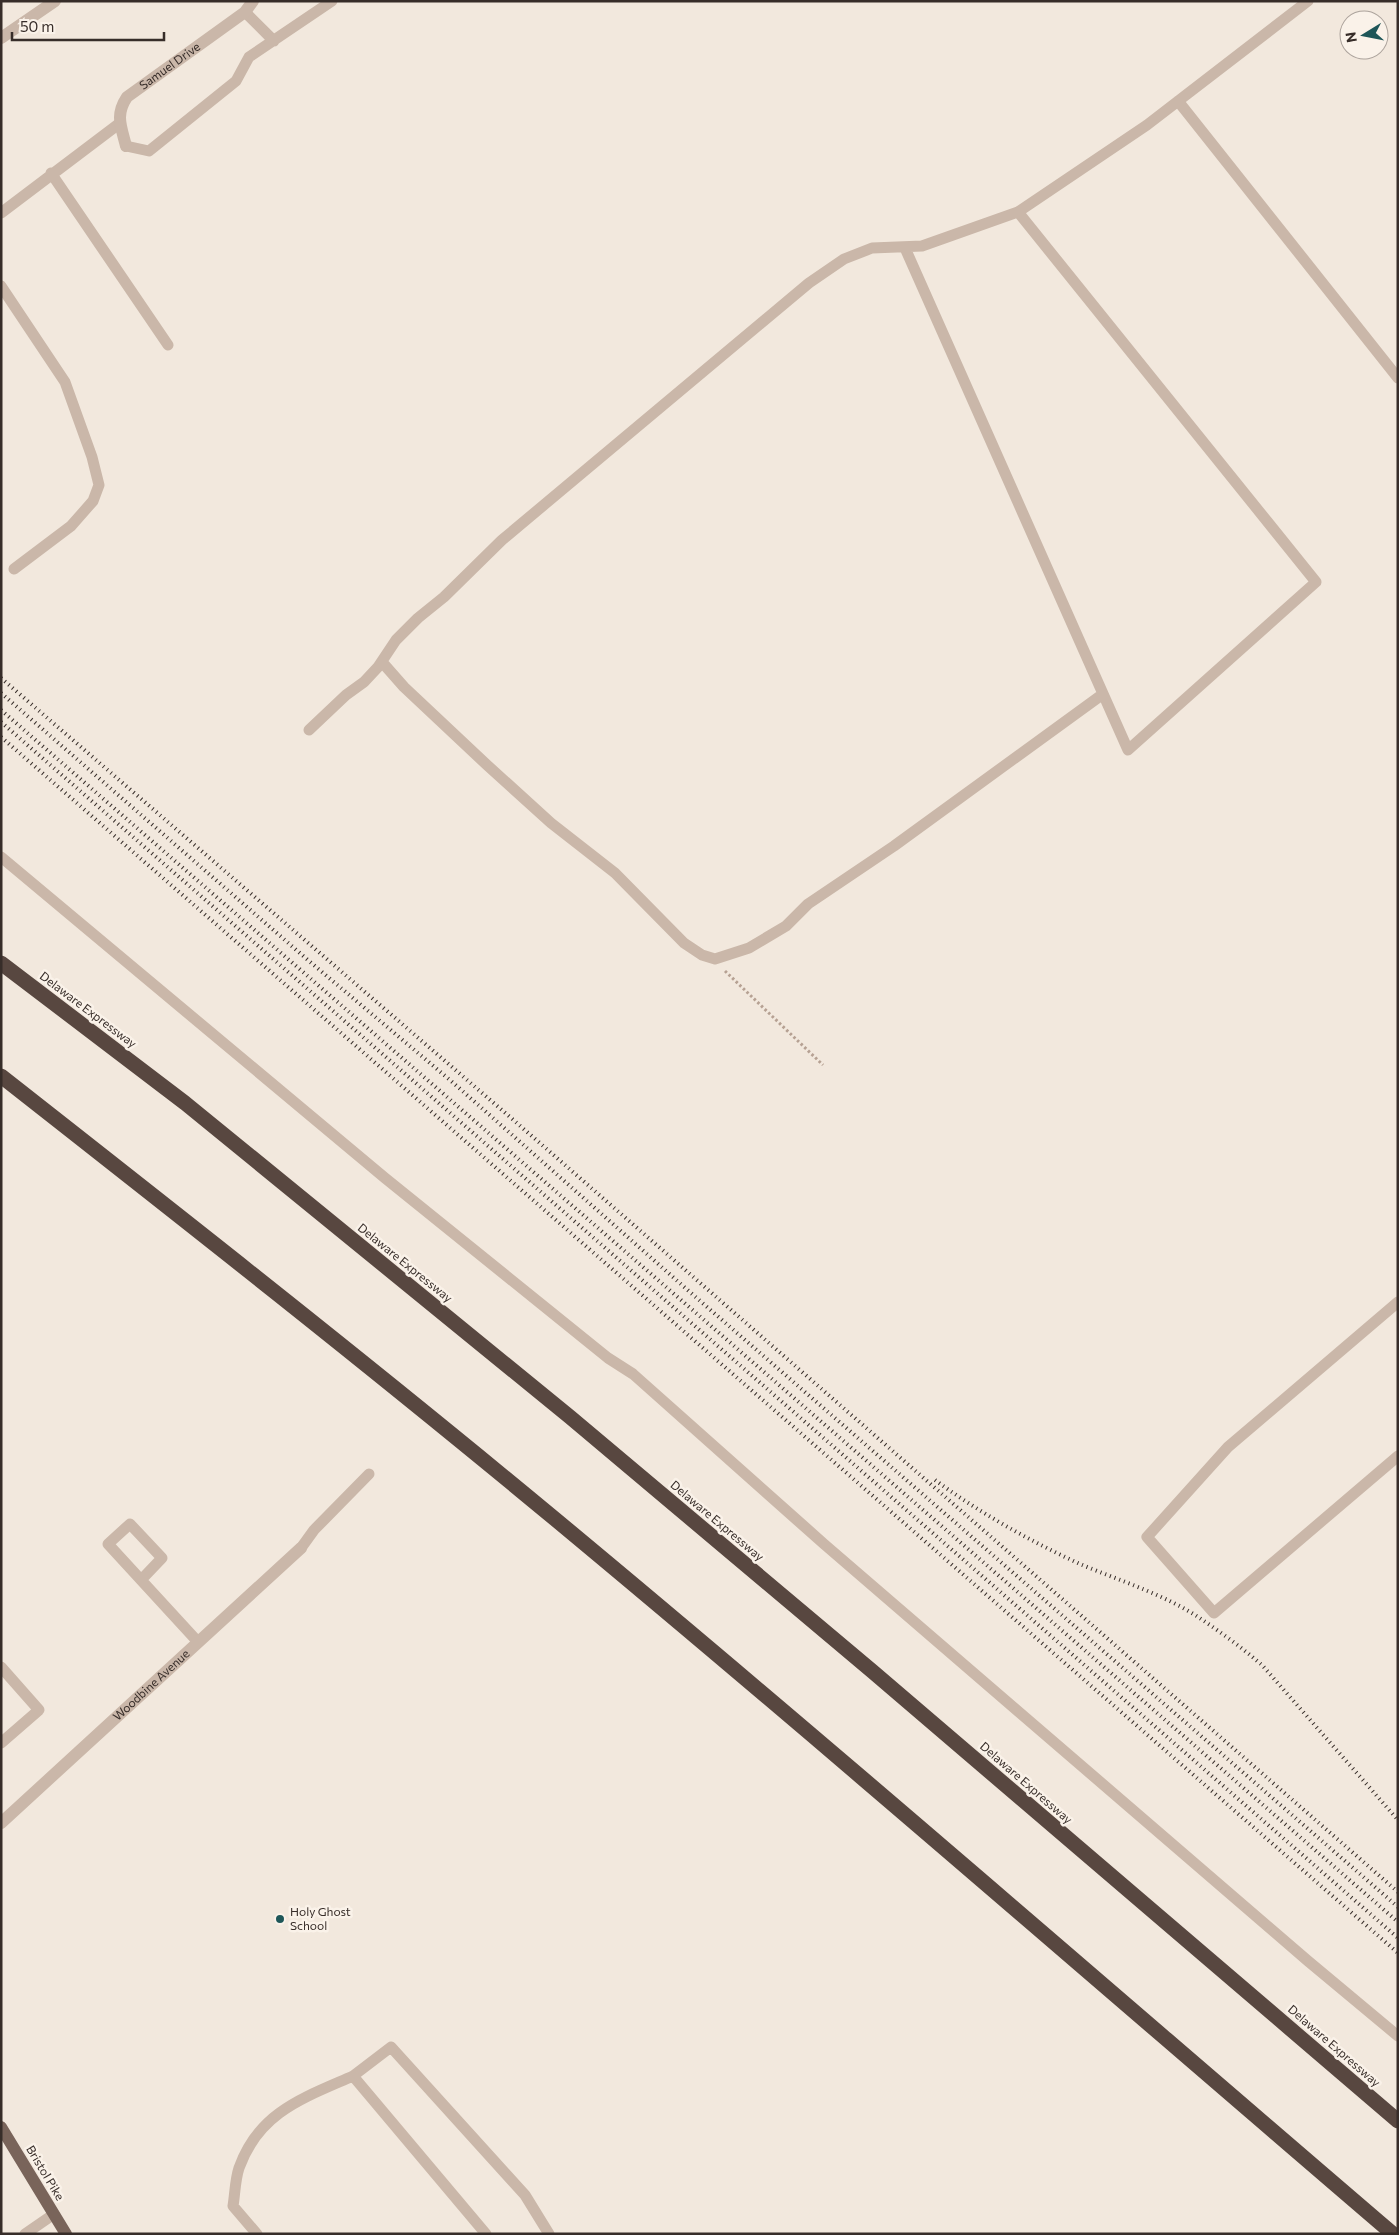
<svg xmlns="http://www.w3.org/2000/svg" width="1399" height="2235" viewBox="0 0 1399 2235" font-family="Commissioner,sans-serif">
<rect width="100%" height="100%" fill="#f2e8dd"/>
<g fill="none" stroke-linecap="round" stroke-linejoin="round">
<!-- path -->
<path stroke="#b6a193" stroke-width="3" stroke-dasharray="2.5 2.5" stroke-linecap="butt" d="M725,971L823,1065"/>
<!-- service -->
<path stroke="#cab7a9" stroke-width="11" d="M245,12L274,41
M1178,101L1398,378
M126,146L149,151L236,81L249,57L332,1
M51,173L168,345
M1,213L120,123
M905,248L1128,750L1316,582L1018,212
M1,286L65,382L92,457L99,485L93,501L71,526L14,569
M382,662L404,687L487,765L551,823L615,873L684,943L702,955L715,959L749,948L786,926L808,904L894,846L1103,694
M309,730L346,695L364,682L378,667L396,640L418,618L444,597L502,540L809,283L844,259L872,248L922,246L1018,212L1147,125L1308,1
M1,857L385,1178L608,1358L633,1374L824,1544L1308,1961L1398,2036
M1398,1302L1228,1447L1147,1537L1214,1613L1398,1456
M301,1548L314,1530L369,1474
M141,1580L162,1558L130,1524L108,1544L198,1642
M1,1667L39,1710L1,1743
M353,2076L391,2047L525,2195L549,2234
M25,2234L54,2214
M257,2234L233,2206C235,2194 235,2180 239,2168C259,2112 303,2098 353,2076L486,2234"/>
<!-- minor -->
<g stroke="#cab7a9" stroke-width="12">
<path d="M1,38L55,1"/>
<path id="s1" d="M126,146C121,126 115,115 127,97L245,12L253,1"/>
<path id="s2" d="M1,1823L301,1548"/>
</g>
<!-- primary -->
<path stroke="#79645a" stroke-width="12" d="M1,2127L66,2234"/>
<!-- motorway -->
<path stroke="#584740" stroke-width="15" d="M1,963L185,1103L570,1417L872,1671L1398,2121
M1,1076C187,1222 373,1368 555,1519C838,1754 1114,1995 1393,2234"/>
<!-- rail -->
<path stroke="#372d29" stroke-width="4" stroke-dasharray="1 4" stroke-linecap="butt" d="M1,678L510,1117L1398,1892
M1,693L309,961L450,1080L691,1293L1398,1907
M1,710L1398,1922
M1,722L1398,1938
M1,737L1398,1953
M935,1480C980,1513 1030,1541 1080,1564C1118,1580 1160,1593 1195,1615C1218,1630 1241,1647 1262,1665L1398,1820"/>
</g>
<!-- markers -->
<circle fill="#1e5658" stroke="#faf2e9" stroke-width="2" cx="280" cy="1919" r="5"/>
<g text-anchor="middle" stroke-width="5" stroke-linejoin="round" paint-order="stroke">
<!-- street labels -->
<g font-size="12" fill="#372d29" stroke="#faf2e9">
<text dy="4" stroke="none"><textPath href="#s1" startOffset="104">Samuel Drive</textPath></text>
<text transform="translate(88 1010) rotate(37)" y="4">Delaware Expressway</text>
<text transform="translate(405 1263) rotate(39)" y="4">Delaware Expressway</text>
<text transform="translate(717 1521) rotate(40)" y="4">Delaware Expressway</text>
<text dy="4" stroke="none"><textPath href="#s2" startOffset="204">Woodbine Avenue</textPath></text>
<text transform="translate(1026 1783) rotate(41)" y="4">Delaware Expressway</text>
<text transform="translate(1334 2046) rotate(41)" y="4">Delaware Expressway</text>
<text transform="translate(45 2173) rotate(59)" y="4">Bristol Pike</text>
</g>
<!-- poi labels -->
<g font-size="12" fill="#372d29" stroke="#faf2e9" text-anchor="start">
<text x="290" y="1916">Holy Ghost<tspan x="290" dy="14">School</tspan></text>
</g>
</g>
<!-- border -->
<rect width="1399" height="2235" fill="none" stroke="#372d29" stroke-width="5"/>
<!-- north arrow -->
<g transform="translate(1364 35) rotate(260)"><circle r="24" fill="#faf2e9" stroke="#aca39c"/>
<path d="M0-4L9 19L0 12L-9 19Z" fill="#1e5658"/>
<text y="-8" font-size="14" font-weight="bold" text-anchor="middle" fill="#372d29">N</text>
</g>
<!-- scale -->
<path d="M12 32v8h152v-8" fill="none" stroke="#372d29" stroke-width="2.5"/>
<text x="20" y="32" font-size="15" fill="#372d29" stroke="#faf2e9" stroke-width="4" paint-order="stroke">50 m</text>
</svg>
